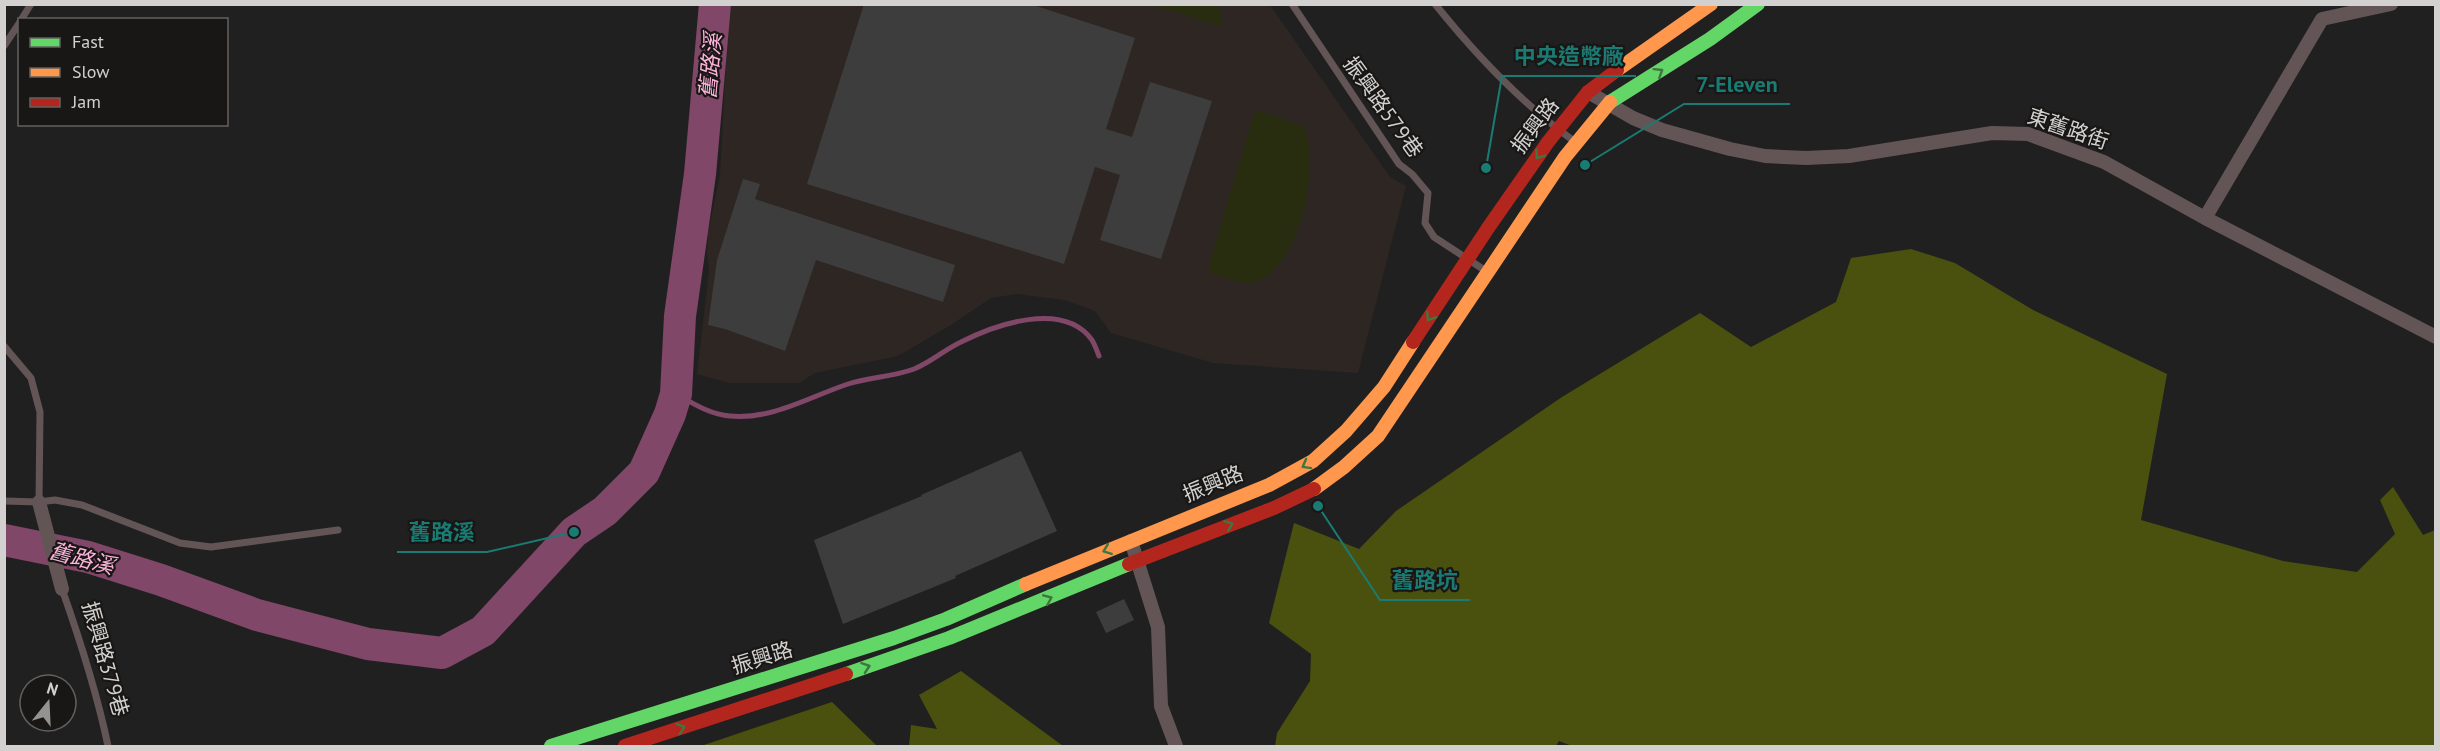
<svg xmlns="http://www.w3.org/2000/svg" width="2440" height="751" viewBox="0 0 2440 751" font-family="'PT Sans','Noto Sans TC',sans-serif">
<rect width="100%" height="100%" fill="#212020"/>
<!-- built -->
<path fill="#2d2623" d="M729,5H1270L1390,177L1406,186L1358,373L1213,363L1111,333L1095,311L1065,300L1017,294L991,298L951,325L898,356L815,373L799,383H729L697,374L709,270L707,253L708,233L720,175Z"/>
<!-- green -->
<path fill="#292d0f" d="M1153,5H1218L1222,27Z
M1260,111L1303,126C1322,163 1300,268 1255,282C1242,286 1224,276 1211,273L1209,265L1254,114Z"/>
<!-- forest -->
<path fill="#4a510e" d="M1911,249L1955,263L2033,310L2167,374L2141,520L2283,561L2357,572L2395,534L2380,500L2393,487L2423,535L2435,530V746H1572L1559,741L1556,746H1275L1277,733L1310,681L1311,654L1269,623L1294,523L1359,549L1396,511L1562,397L1700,313L1751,347L1836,302L1851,258Z
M961,671L1063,746H909L911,725L937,729L919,695Z
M832,702L877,746H701Z"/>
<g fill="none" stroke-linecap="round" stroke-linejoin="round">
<!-- stream -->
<path stroke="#804768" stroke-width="5" d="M676,394C692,403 711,415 730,416C772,420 809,397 848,384C869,377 893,377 914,369C931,362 944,350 961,342C995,325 1063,300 1092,340C1095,345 1097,351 1099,356"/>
<!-- river -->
<path stroke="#804768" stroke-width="32" d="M4,540L88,557L161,580L257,615L368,644L442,653L483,631L574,532L605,511L644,472L670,414L676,394L680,316L700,174L715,4"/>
</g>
<!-- building -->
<path fill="#3e3d3d" d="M864,4H1030L1135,38L1106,129L1132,137L1150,82L1212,101L1161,259L1100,240L1120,175L1095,167L1064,264L807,184Z
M743,179L760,184L755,199L955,265L943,302L816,260L785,351L725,329L708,325L717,260Z
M1021,451L1057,531L955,576L956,578L843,624L814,540L922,496L921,495Z
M1124,599L1134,620L1106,633L1096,612Z"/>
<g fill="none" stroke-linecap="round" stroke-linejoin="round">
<!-- lane -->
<path stroke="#635555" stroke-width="7" d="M1292,4L1399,164L1412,174L1428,193L1425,223L1434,237L1486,271
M1435,4C1476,55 1521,103 1574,141
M21,20L31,4
M4,46L20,22
M4,346L31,378L40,412L39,502
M4,501L39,502L55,500L82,505L180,543L211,547L338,530
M62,589C80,640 97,693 108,746"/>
<!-- street -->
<path stroke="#635555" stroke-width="14" d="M1588,92L1633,118L1662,130L1730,149L1765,156L1806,158L1849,156L1992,133L2028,134L2104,162L2205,218L2436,337
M2205,218L2322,19L2391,4
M39,502L62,589
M1131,541L1158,627L1161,706L1176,746"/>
<!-- fast -->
<path stroke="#63d668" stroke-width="14" d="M1610,102L1710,39L1758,4
M846,674L949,638L1129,564
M551,746L894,638L946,619L1026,584"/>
<!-- slow -->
<path stroke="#ff974d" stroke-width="14" d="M1617,70L1711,4
M1314,489L1344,467L1378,436L1565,157L1610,102
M1026,584L1269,485L1313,461L1346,431L1384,387L1413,342"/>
<!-- jam -->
<path stroke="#b3261e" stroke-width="14" d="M1413,342L1488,228L1548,142L1588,92L1617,70
M1129,564L1274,508L1314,489
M625,746L846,674"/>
</g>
<!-- one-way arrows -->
<defs><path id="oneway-chevron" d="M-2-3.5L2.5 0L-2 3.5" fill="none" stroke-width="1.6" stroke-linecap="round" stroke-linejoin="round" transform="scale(1.5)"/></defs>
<g stroke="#3e763e">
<use href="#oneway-chevron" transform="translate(1659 72) rotate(-32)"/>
<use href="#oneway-chevron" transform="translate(1539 155) rotate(125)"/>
<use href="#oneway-chevron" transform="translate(1430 317) rotate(123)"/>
<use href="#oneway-chevron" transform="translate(1306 465) rotate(151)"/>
<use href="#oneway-chevron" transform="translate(1229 525) rotate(-21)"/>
<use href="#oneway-chevron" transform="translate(1107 550) rotate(159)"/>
<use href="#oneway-chevron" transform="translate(1048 599) rotate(-23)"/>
<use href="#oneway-chevron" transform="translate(866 667) rotate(-19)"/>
<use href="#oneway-chevron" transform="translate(681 728) rotate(-18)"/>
</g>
<g text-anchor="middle" stroke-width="4.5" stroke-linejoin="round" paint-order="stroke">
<!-- street labels -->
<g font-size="21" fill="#d2d1d0" stroke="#191715">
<text transform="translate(1383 107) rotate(54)" y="7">振興路579巷</text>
<text transform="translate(1535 126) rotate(-53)" y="7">振興路</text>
<text transform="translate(2068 129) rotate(19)" y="7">東舊路街</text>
<text transform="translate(1213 484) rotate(-22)" y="7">振興路</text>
<text transform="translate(762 658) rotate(-17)" y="7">振興路</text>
<text transform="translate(105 659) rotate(74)" y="7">振興路379巷</text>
</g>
<!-- water labels -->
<g font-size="22" font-style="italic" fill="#fcb2db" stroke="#191715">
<text transform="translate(710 66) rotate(-85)" y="8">舊路溪</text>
<text transform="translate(82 558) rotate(15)" y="8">舊路溪</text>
</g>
</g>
<!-- callouts -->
<path fill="none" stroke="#197b73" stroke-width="2" d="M1486 168L1502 76H1636M1585 165L1684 104H1790M574 532L487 552H397M1318 506L1380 600H1470"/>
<g fill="#197b73" stroke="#191715" stroke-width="2">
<circle cx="1486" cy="168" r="6"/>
<circle cx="1585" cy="165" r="6"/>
<circle cx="574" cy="532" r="6"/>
<circle cx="1318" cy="506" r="6"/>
</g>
<g font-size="22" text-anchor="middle" font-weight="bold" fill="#197b73" stroke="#191715" stroke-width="4.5" stroke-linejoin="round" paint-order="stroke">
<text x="1569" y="64">中央造幣廠</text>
<text x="1737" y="92">7-Eleven</text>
<text x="442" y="540">舊路溪</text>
<text x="1425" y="588">舊路坑</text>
</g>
<!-- border -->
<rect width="2440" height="751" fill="none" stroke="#d2d1d0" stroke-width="12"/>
<!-- legend -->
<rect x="18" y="18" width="210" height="108" fill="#191715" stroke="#636160" stroke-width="1.5"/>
<rect x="30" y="38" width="30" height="9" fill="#63d668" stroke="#636160" stroke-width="1.5"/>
<text x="72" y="48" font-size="18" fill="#d2d1d0">Fast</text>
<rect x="30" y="68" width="30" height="9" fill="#ff974d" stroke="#636160" stroke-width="1.5"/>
<text x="72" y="78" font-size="18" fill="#d2d1d0">Slow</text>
<rect x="30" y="98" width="30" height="9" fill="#b3261e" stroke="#636160" stroke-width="1.5"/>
<text x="72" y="108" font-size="18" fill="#d2d1d0">Jam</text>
<!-- north arrow -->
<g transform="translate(48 703) rotate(18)"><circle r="28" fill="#191715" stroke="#636160" stroke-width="1.5"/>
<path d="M0-4.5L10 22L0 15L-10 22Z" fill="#949392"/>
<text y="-9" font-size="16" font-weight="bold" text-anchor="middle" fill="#d2d1d0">N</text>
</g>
</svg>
